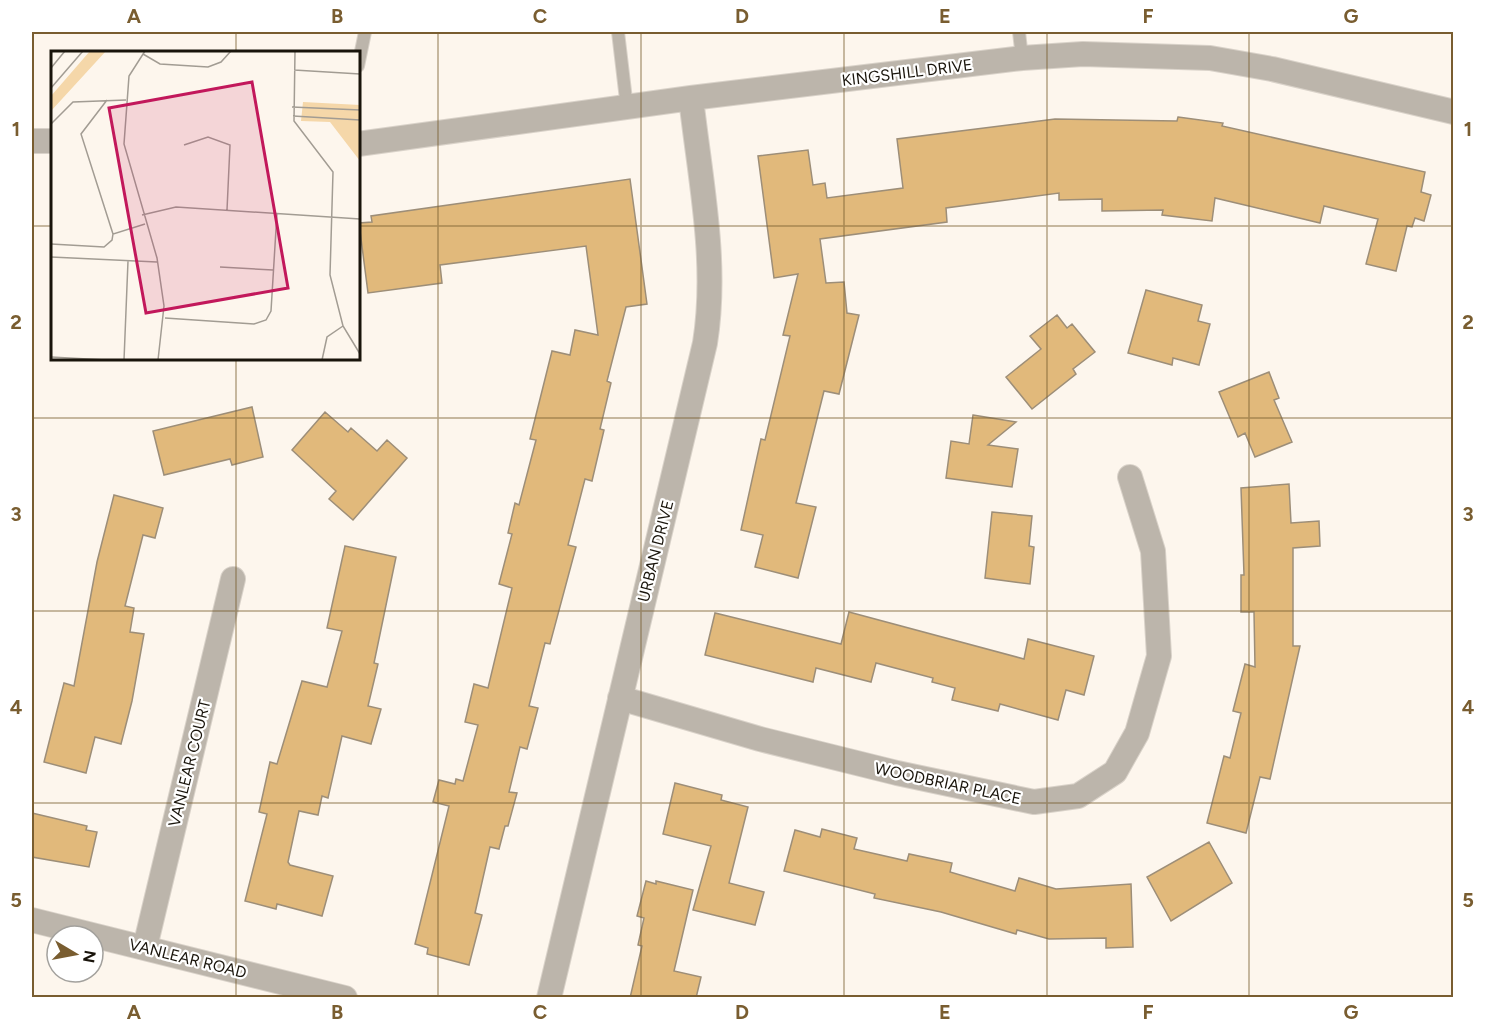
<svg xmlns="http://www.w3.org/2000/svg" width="1485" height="1029" viewBox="0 0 1485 1029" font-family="Figtree,sans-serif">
<rect width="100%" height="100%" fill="#fdf6ed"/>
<!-- building -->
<path fill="#e1b97b" stroke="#9d8e78" stroke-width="1.5" d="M1178,117L1223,123L1222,126L1425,172L1421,192L1431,195L1424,221L1415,218L1412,227L1407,226L1396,271L1366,264L1378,219L1324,206L1320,223L1215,198L1212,221L1162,215L1163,210L1102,211V199L1059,200V193L946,208L947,222L820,239L826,283L844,282L847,313L859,315L839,394L824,391L796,503L816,507L798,578L755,567L763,535L741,530L761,439L765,440L790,336L783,335L798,274L774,278L758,156L808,150L813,185L825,183L827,198L903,188L897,139L1055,119L1177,121Z
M630,179L647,304L626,307L607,381L611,383L600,429L604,430L592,481L585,479L568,545L576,547L550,644L545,643L529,706L538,708L527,749L520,747L509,792L517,793L508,826H505L499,849L490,847L475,913L482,915L469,965L427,954L428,948L415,944L449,806L433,802L439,780L455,784L456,779L463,781L478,725L465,722L474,684L488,688L512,588L499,584L512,534L508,533L515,503L519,505L536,440L530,439L552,351L570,355L575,330L598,335L586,246L440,265L442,283L368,293L359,223L372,222L371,216Z
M1146,290L1202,305L1198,321L1210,324L1199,365L1173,358L1172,365L1128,353Z
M1057,315L1067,328L1072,324L1095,352L1073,369L1076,374L1032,409L1006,377L1041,349L1030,336Z
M1269,372L1279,398L1274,400L1292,442L1255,457L1245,433L1238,437L1219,392Z
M252,407L263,457L232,465L230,459L164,475L153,431Z
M325,412L348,432L351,428L377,451L387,440L407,458L353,520L329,499L336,491L292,450Z
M973,415L1016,422L988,445L1018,449L1012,487L946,478L951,441L969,444Z
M1289,484L1291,523L1319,521L1320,546L1293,548V646H1300L1270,779L1260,777L1246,833L1207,823L1224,756L1230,758L1241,713L1233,711L1245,664L1255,667L1254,612H1241V575H1244L1241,488Z
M114,495L163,508L155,538L143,535L125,606L134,608L130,632L144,634L132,701L121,744L95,737L86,773L44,762L64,683L74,686L97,562Z
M992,512L1032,516L1029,546L1034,547L1030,584L985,578Z
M345,546L396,557L374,663L378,664L368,706L381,709L371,744L342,736L328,798L322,796L318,815L299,811L288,862L290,865L333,876L322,916L277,904L276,909L245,901L267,814L259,812L270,762L277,764L302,681L327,687L342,631L327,628Z
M849,612L1024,659L1028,639L1094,656L1084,695L1066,690L1058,720L1000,704L998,711L952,700L955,688L932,682L933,678L876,663L871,682L816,668L813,682L705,655L715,613L841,644Z
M675,783L722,795L721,800L748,807L729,883L764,892L755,925L693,910L711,846L663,834Z
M32,813L87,826L86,830L97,832L89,867L32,857Z
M822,829L857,838L854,849L907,861L909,854L952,863L950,872L1015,891L1019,878L1056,889L1131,884L1133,947L1106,948V938L1049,939L1017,930L1016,934L941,912L874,898L875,894L784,871L795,830L820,837Z
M1209,842L1232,883L1171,921L1147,877Z
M646,881L656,884V881L693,890L674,971L701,977L696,998H630L642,946L638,945L644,918L637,916Z"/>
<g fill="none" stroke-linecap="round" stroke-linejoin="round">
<!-- lane casing -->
<g stroke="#d9d2c9" stroke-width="14">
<path id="lane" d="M618,32L627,108
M1019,32L1022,58
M358,66L365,32"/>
</g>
<!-- street casing -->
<g stroke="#d9d2c9" stroke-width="26">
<path id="street" d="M32,141H52
M358,144L691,98L1022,58L1083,54L1210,58L1272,69L1454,112
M620,698L760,739L897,773L1034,802L1078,796L1115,772L1137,733L1159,656L1153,551L1130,477
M32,920L345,998
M145,947L233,579
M549,998L705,343C718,262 700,179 691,98"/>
</g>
<!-- lane -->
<use href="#lane" stroke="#bcb5ab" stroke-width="12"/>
<!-- street -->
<use href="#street" stroke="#bcb5ab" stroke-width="24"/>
</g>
<!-- grid -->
<path fill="none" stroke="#795d30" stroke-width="1.5" stroke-opacity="0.55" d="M236,32V52M438,32V998M641,32V998M844,32V998M1047,32V998M1249,32V998M32,226H52M358,226H1454M236,358V998M32,418H1454M32,611H1454M32,803H1454"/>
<g text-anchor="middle" stroke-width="4.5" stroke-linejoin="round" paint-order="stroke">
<!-- street labels -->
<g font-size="16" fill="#19140b" stroke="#fff">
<text transform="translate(907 72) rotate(-7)" y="6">KINGSHILL DRIVE</text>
<text transform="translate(655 551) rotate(-76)" y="6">URBAN DRIVE</text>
<text transform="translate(189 763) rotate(-76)" y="6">VANLEAR COURT</text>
<text transform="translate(948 783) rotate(12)" y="6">WOODBRIAR PLACE</text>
<text transform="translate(188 958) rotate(14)" y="6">VANLEAR ROAD</text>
</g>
</g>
<!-- overview -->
<g transform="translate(51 51)">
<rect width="309" height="309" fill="#fdf6ed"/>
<path d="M39,0H55L0,60V45ZM252,51L309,54V110L279,71L250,70Z" fill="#f5d7a9"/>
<path fill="none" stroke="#a29c93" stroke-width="1.5" d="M94,0L78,25L73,93L106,207L113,255L107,309M244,0L243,70L282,121L279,224L292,275L309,303M92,3L109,13L157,16L170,11L180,0M0,17L14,0M243,19L309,23M0,37L32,0M56,49L30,83L62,183M241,56L309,59M242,65L309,69M0,73L22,51L75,49M133,94L157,86L179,94L176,159M91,164L125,156L309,168M0,193L53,196L61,189L62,183L94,173M0,206L106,211M169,216L222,219M114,267L203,273L215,269L220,260L226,162M0,306L55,309M73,309L77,210M271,309L276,286L292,275"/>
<path fill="#c2185b" fill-opacity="0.15" stroke="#c2185b" stroke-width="3" d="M201,31L237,237L95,262L58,57Z"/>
<rect width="309" height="309" fill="none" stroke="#19140b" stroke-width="3"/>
</g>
<!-- border -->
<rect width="1485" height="1029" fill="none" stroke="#ffffff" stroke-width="66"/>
<!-- north arrow -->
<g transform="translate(75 954) rotate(100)"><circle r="28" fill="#ffffff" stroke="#a3a19d" stroke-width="1.5"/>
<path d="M0-4.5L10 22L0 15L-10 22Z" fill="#795d30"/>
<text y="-9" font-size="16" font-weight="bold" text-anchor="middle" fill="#19140b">N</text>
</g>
<rect x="33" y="33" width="1419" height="963" fill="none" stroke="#795d30" stroke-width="2"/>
<g font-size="20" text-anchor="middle" font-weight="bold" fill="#795d30">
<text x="134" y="23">A</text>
<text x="337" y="23">B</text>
<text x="540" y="23">C</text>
<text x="742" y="23">D</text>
<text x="945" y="23">E</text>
<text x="1148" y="23">F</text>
<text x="1351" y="23">G</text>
<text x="16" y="136">1</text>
<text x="1468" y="136">1</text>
<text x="16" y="329">2</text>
<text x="1468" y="329">2</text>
<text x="16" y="521">3</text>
<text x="1468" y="521">3</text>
<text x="16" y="714">4</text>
<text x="1468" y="714">4</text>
<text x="16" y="907">5</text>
<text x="1468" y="907">5</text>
<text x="134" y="1019">A</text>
<text x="337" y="1019">B</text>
<text x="540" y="1019">C</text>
<text x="742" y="1019">D</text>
<text x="945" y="1019">E</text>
<text x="1148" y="1019">F</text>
<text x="1351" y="1019">G</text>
</g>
</svg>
